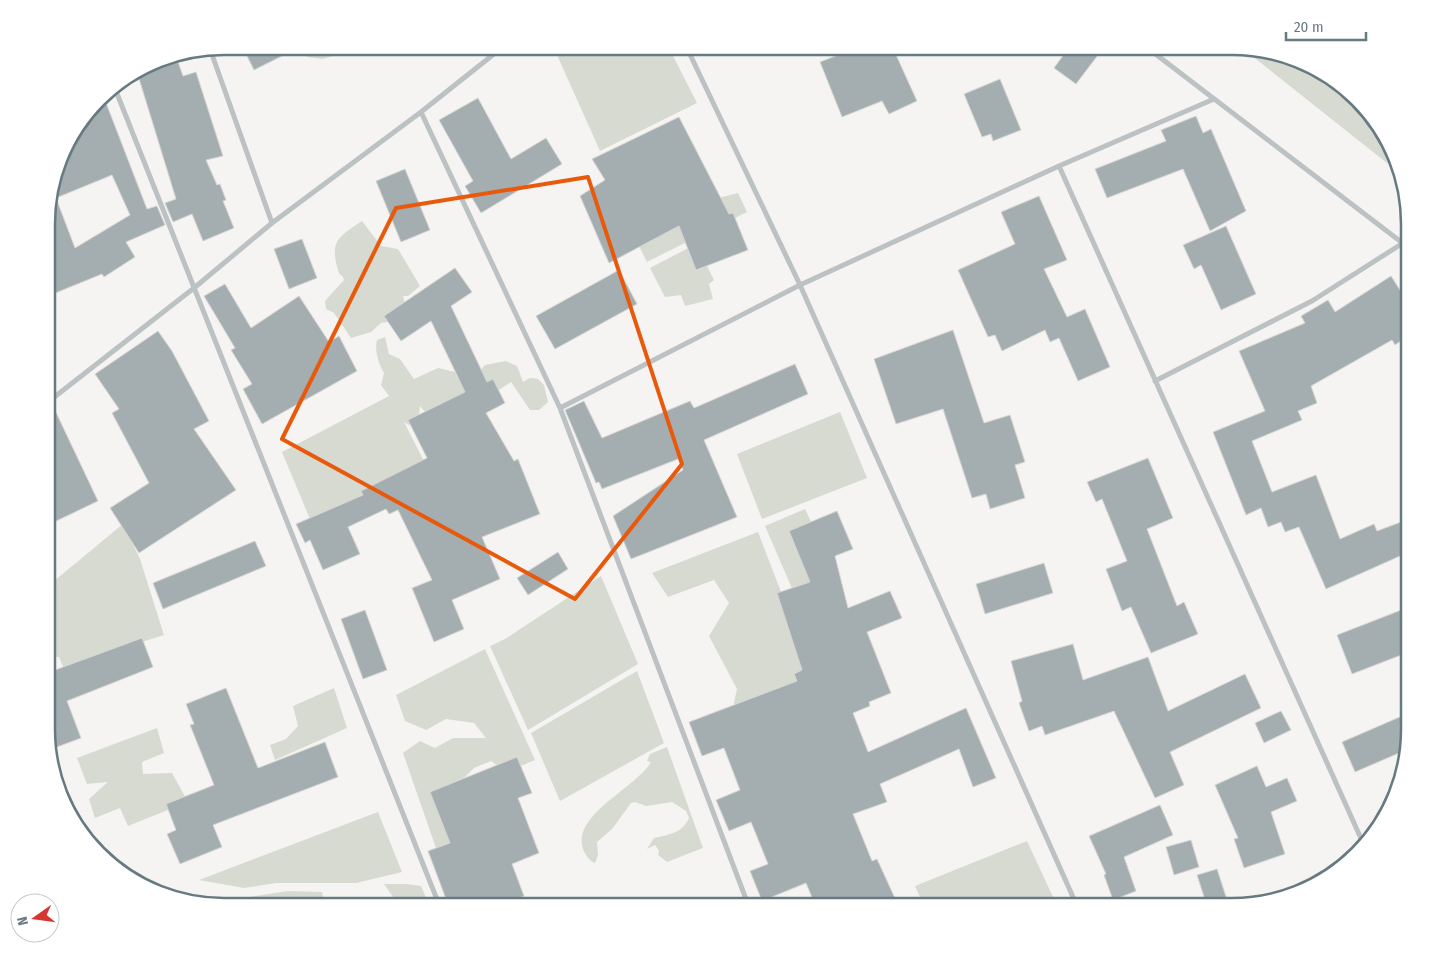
<svg xmlns="http://www.w3.org/2000/svg" width="1456" height="953" viewBox="0 0 1456 953" font-family="'Fira Sans Condensed',sans-serif">
<rect width="100%" height="100%" fill="#f5f4f2"/>
<!-- green -->
<path fill="#d6dad1" d="M306,46H343L337,55L322,59L307,57Z
M553,46H668L697,103L600,151Z
M1242,48L1289,56L1331,76L1386,135L1397,171Z
M738,193L747,212L647,262L633,234L692,205Z
M362,221L381,246L398,249L420,286L408,296H403L406,307L394,321L381,323L371,332L351,338L334,313L326,309L325,301L344,280C343,274 339,276 338,270C329,240 340,236 362,221Z
M696,244L714,280L709,284L713,299L685,306L681,295L665,297L650,268Z
M385,337L389,354L400,359L414,379L438,368L455,372L458,379C471,384 478,373 485,365L506,361L517,366L523,382L530,378L538,379L544,385L548,402L539,410H530L511,382L491,395L426,413L420,406L418,423L409,425L404,422L427,467L312,524L282,452L389,396L381,385L384,373C379,365 374,350 377,340Z
M840,412L867,478L762,519L737,454Z
M805,509L815,530L823,581L794,593L765,526Z
M123,524L140,559L164,635L63,667L59,657H48V586Z
M758,532L813,675L736,706L734,703L737,689L709,636L729,603L714,580L668,597L652,573Z
M601,576L638,664L528,730L490,646L505,639Z
M485,649L535,760L507,772L491,761L474,768L446,796L461,840L437,851L403,753L420,741L435,748L453,738H486L474,723L446,719L426,730L405,721L396,695Z
M637,671L664,743L560,801L531,733Z
M334,688L347,728L275,760L270,745L286,739L298,726L293,706Z
M157,728L164,753L142,762L143,774L172,773L188,802L128,826L120,808L95,818L89,799L108,782L87,784L77,758Z
M667,747L703,848L667,862L658,855L659,851L655,845L647,849L654,838C668,835 683,833 689,818L686,811L672,802L646,806L635,802L631,803L612,829L597,842L598,855L595,863C589,861 585,854 583,849C571,815 636,788 651,762L647,761L650,754Z
M378,812L402,872L356,883H276L244,888L199,880Z
M1027,841L1053,897L1027,906H924L915,886Z
M384,884H406L421,886L430,907H390L393,897Z
M288,891L322,892L325,907H232L230,900Z"/>
<!-- building -->
<path fill="#a4aeb1" stroke="#d6d6d4" fill-rule="evenodd" d="M242,46H302L254,70Z
M861,46H892L917,101L889,114L882,101L842,117L820,62Z
M1070,46H1087L1098,55L1076,84L1054,68Z
M176,56L183,76L196,72L223,156L206,160L217,185L220,184L226,200L223,201L234,228L203,241L192,214L173,222L165,203L176,199L137,72L156,60Z
M1000,79L1021,130L993,141L991,134L982,137L964,94Z
M103,95L147,209L157,206L165,225L126,242L135,257L104,277L102,274L48,296V201L65,145ZM112,175L130,215L75,248L56,198Z
M478,98L511,159L546,138L562,164L481,213L465,186L473,181L439,120Z
M1196,116L1203,133L1211,129L1246,211L1210,231L1183,169L1107,198L1095,169L1166,141L1161,130Z
M679,117L729,214L733,213L748,250L696,270L679,226L609,263L580,196L605,180L592,159Z
M405,169L430,230L401,242L376,181Z
M1039,196L1067,260L1044,269L1067,317L1085,309L1110,367L1078,381L1059,338L1050,342L1045,330L1002,351L995,335L988,337L958,270L1015,244L1001,212Z
M1226,226L1256,294L1221,310L1201,265L1194,269L1183,245Z
M302,239L317,278L289,289L274,249Z
M455,268L472,292L451,306L487,382L493,379L505,403L486,413L514,461L518,459L540,514L482,537L500,579L452,600L464,629L434,642L412,588L432,580L398,510L389,514L386,509L348,527L360,554L323,570L310,540L305,543L296,524L363,495L361,491L427,458L408,420L465,392L431,321L401,341L384,316Z
M619,270L637,304L555,349L536,316Z
M1391,276L1409,304V335L1395,345L1392,340L1311,386L1317,403L1298,411L1302,420L1252,441L1272,492L1316,475L1340,539L1374,524L1377,531L1409,519V552L1326,589L1299,527L1285,532L1281,522L1268,527L1261,508L1246,515L1213,432L1265,411L1239,351L1305,323L1301,316L1328,300L1335,312Z
M225,284L251,328L299,296L329,342L339,336L357,371L262,424L243,389L252,384L231,350L235,348L204,296Z
M953,330L984,423L1010,415L1025,462L1015,465L1025,498L990,509L986,494L972,498L943,409L896,424L874,359Z
M158,331L172,351L209,421L194,429L236,490L139,553L110,508L149,483L112,413L119,409L95,374Z
M795,364L808,394L704,440L737,517L631,559L613,516L683,470L678,459L602,489L599,482L596,483L565,410L584,401L602,438L690,401L694,408Z
M52,404L98,501L48,525V406Z
M1148,458L1173,518L1147,529L1177,606L1184,602L1198,634L1151,653L1131,607L1122,611L1106,569L1127,561L1102,499L1096,502L1087,482Z
M837,511L853,549L835,556L848,608L890,591L902,618L867,632L891,693L869,702L870,706L853,713L868,752L966,708L996,778L973,787L959,749L880,784L887,802L853,814L872,861L877,859L899,907H816L806,883L762,901L750,871L768,864L751,822L729,831L716,800L740,790L724,748L702,756L689,722L797,681L794,674L802,670L777,593L810,582L789,531Z
M255,541L266,566L163,609L153,583Z
M558,552L568,569L528,595L517,578Z
M1044,563L1053,593L985,614L976,584Z
M1409,607V652L1352,674L1337,635Z
M365,610L387,670L363,679L341,619Z
M142,638L153,667L67,701L81,738L57,747L48,722V656H50L55,670Z
M1073,644L1083,680L1148,657L1168,711L1245,674L1261,708L1170,752L1184,785L1155,798L1114,711L1045,735L1042,726L1029,731L1019,703L1022,701L1011,661Z
M226,688L258,768L325,742L338,777L213,825L222,847L180,864L167,834L176,830L166,804L214,785L190,725L194,724L186,704Z
M1281,711L1291,730L1264,743L1255,723Z
M1409,713V741L1406,750L1355,772L1342,742Z
M517,757L532,793L518,798L539,853L512,864L524,896L497,907H449L428,851L450,843L430,792Z
M1257,766L1266,787L1287,778L1297,801L1271,812L1285,854L1244,868L1234,839L1238,838L1215,785Z
M1160,805L1173,835L1124,857L1136,891L1113,900L1104,875L1106,874L1089,836Z
M1191,840L1199,867L1174,875L1166,847Z
M1217,869L1229,906H1207L1197,875Z"/>
<g fill="none" stroke-linecap="round" stroke-linejoin="round">
<!-- minor -->
<path stroke="#bcc1c3" stroke-width="5" d="M686,46L800,285L1077,906
M1145,46L1409,248
M210,49L272,223
M114,86L440,907
M421,112L560,408L749,907
M1059,166L1363,843
M1155,381L1312,301L1403,243
M48,402L194,288L272,223L421,112L504,46
M560,408L800,285L1059,166L1214,99
M69,815L70,819"/>
</g>
<!-- marked area -->
<path fill="none" stroke="#e8590c" stroke-width="4" stroke-linejoin="round" d="M588,177L682,464L575,599L282,439L396,208Z"/>
<!-- crop -->
<path d="M0 0H1456V953H0ZM224 55H1232A169 169 0 0 1 1401 224V729A169 169 0 0 1 1232 898H224A169 169 0 0 1 55 729V224A169 169 0 0 1 224 55Z" fill="#fff" fill-rule="evenodd"/>
<path fill="none" stroke="#667a81" stroke-width="2.5" d="M224 55H1232A169 169 0 0 1 1401 224V729A169 169 0 0 1 1232 898H224A169 169 0 0 1 55 729V224A169 169 0 0 1 224 55Z"/>
<!-- north arrow -->
<g transform="translate(35 918) rotate(256)"><circle r="24" fill="#ffffff" stroke="#c2cacd"/>
<path d="M0-4L9 19L0 12L-9 19Z" fill="#d73530"/>
<text y="-8" font-size="14" font-weight="bold" text-anchor="middle" fill="#667a81">N</text>
</g>
<!-- scale -->
<path d="M1286 32v8h80v-8" fill="none" stroke="#667a81" stroke-width="2.5"/>
<text x="1294" y="32" font-size="15" fill="#667a81" stroke="#ffffff" stroke-width="4" paint-order="stroke">20 m</text>
</svg>
